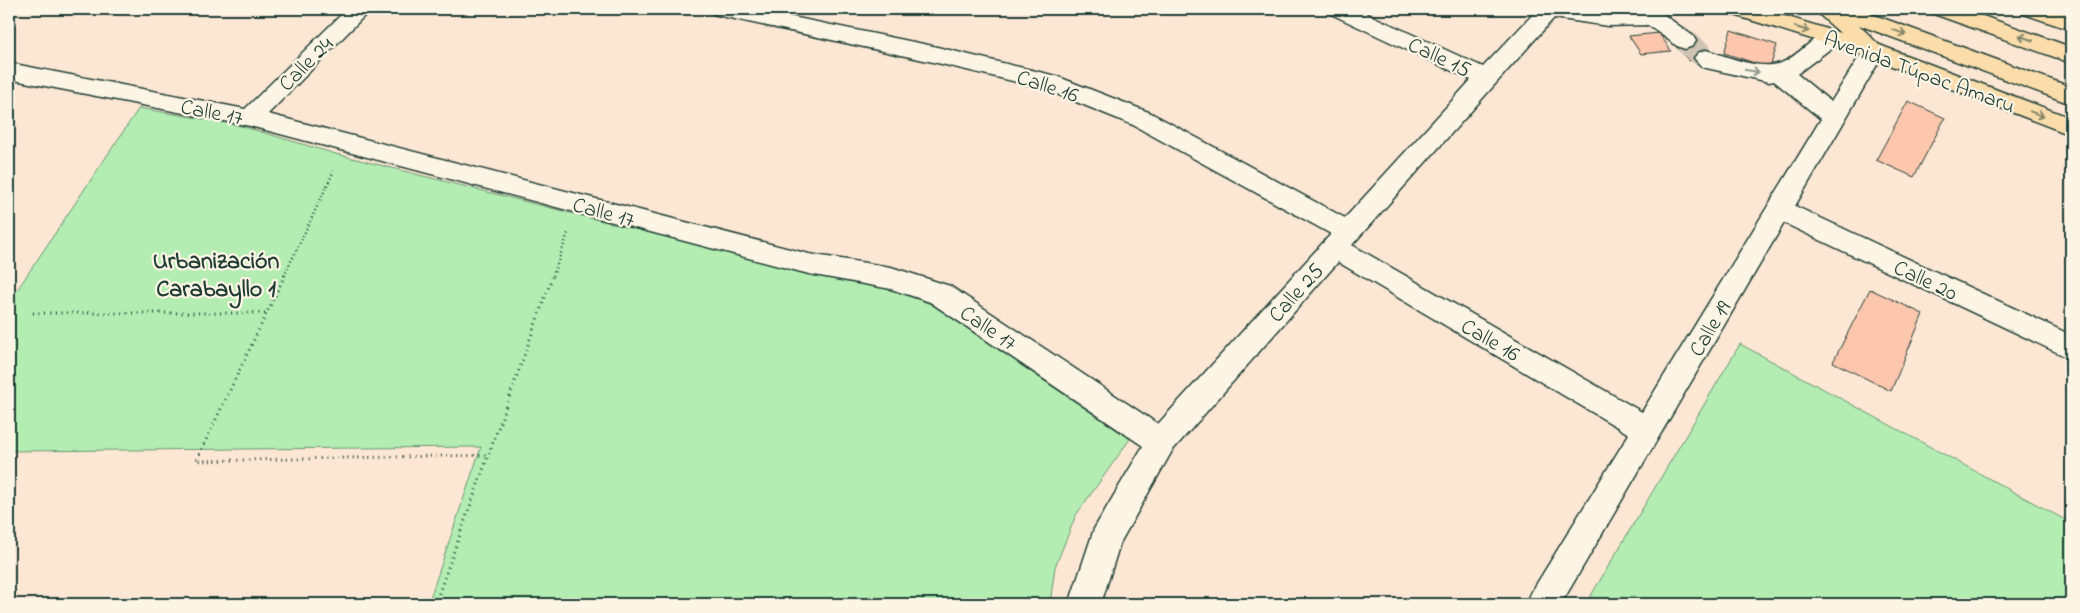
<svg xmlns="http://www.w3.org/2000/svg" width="2080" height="613" viewBox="0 0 2080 613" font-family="'Indie Flower',sans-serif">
<rect width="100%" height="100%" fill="#fce7d4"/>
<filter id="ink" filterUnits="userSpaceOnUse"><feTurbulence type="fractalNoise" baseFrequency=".02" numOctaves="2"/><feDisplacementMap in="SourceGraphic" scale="10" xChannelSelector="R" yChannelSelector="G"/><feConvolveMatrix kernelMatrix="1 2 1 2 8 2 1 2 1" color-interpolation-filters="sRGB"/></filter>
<g filter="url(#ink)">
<!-- green -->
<path fill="#b3edb2" stroke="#699573" d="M139,108L238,125L336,154L802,271L885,287L931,304L1130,439L1076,515L1055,567L1050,604H428L481,447L9,451V302Z
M1740,344L2071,523V604H1586Z"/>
<!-- building -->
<path fill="#fcc7ad" stroke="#1f3d34" d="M1731,30L1777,45L1770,68L1724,53Z
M1659,33L1671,51L1641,54L1629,36Z
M1700,38L1716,56L1689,61L1673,43Z
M1908,101L1945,118L1914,177L1876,160Z
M1870,289L1923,314L1891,391L1833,362Z"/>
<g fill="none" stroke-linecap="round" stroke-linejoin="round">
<!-- minor-tunnel -->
<path stroke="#d0c5b4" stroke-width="24" stroke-dasharray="24 12" stroke-linecap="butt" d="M1685,41L1706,58"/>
<!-- minor casing -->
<g stroke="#1f3d34" stroke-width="3">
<path id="minor" d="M347,9H371L268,114L809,254L891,267L950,286L1158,424L1331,234L1133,125L1042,88L933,62L721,16L713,14L710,9H754L933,46L1056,76L1151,113L1345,218L1471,80L1331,14L1328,9H1357L1483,67L1538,9H1588L1608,12L1661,9L1663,14L1693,36L1696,41L1693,46L1685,49L1677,46L1648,25L1608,26L1554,18L1352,245L1642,412L1821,119L1774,81L1769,82L1702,67L1694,58L1698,53L1706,50C1728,56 1758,71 1781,63C1793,59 1811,41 1822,33L1830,31L1838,33L1841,38L1838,43L1797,74L1831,102L1866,46L1874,43L1882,46L1885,51L1795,206L2071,335V359L1784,223L1561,604H1527L1531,593L1629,434L1338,262L1172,451L1120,543L1101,604H1069L1094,529L1143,446L930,302L891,289L809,274L250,126L9,79V63L245,109Z"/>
</g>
<!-- major casing -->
<g stroke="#1f3d34" stroke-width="3">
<path id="major" d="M1728,9H1762L1882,46L2071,118V135L1866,56L1731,14Z
M2021,9H2053L2071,15V30L2024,14Z"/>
</g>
<!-- highway casing -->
<g stroke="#1f3d34" stroke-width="3">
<path id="highway" d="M1819,9H1858L2071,87V104L1859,25L1885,51L1882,56L1874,59L1866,56L1821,16L1818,11Z
M1931,9H1963L2071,47V63L1934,14Z"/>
</g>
<!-- path-far1 -->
<path stroke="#1f3d34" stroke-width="2.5" stroke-dasharray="1 3" stroke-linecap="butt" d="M284,276L334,171
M553,276L568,233"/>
<!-- path -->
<path stroke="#1f3d34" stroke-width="3" stroke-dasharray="1 4.5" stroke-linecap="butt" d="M285,275L196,461L488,455
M33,313H267
M435,604L553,275"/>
<!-- minor -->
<use href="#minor" fill="#fcf5e5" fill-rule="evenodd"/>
<!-- major -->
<use href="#major" fill="#faddab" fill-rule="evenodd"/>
<!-- highway -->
<use href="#highway" fill="#faddab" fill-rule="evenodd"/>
</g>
<!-- one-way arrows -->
<defs><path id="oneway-shaft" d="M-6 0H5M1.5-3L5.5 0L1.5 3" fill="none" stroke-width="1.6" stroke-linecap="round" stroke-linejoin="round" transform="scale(1.25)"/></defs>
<g stroke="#82856a">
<use href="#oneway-shaft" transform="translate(1802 29) rotate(17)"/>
<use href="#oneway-shaft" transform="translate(1899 32) rotate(20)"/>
<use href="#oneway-shaft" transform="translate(2026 38) rotate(-161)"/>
<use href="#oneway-shaft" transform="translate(2037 114) rotate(21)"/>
</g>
<use stroke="#8e998c" href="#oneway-shaft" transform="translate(1752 71) rotate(9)"/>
</g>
<g text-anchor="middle" stroke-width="4.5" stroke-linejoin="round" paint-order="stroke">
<!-- street labels -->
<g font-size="22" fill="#1f3d34" stroke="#fcf5e5">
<text transform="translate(1440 56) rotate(25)" y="8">Calle 15</text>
<text transform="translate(305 63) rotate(-45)" y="8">Calle 24</text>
<text transform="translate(1920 71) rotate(20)" y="8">Avenida Túpac Amaru</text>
<text transform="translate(1048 85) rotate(18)" y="8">Calle 16</text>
<text transform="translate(212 111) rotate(11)" y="8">Calle 17</text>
<text transform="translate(604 211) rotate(15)" y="8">Calle 17</text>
<text transform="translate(1926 279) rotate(25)" y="8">Calle 20</text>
<text transform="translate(1295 292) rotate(-48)" y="8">Calle 25</text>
<text transform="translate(989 327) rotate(34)" y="8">Calle 17</text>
<text transform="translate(1709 328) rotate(-59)" y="8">Calle 19</text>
<text transform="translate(1491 339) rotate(30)" y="8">Calle 16</text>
</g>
<!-- neighbourhood labels -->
<g font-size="24" font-weight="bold" fill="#1f3d34" stroke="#fcf5e5">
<text x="216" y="268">Urbanización<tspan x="216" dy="28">Carabayllo 1</tspan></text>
</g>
</g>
<!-- margin -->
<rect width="2080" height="613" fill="none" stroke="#fcf5e5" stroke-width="30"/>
<rect x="15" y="15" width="2050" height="583" fill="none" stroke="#1f3d34" stroke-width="2" filter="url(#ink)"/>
</svg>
